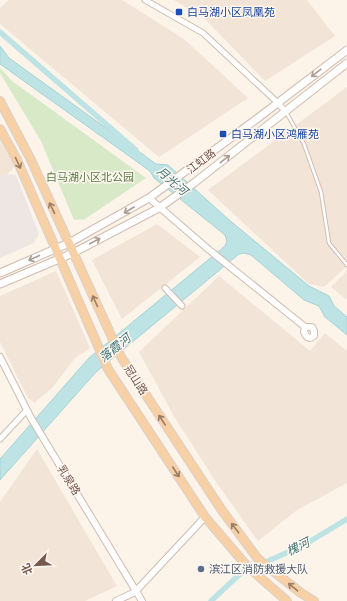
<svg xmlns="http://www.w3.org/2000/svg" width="347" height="601" viewBox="0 0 347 601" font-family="'Titillium Web','Noto Sans SC',sans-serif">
<rect width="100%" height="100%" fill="#fcf3e9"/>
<!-- residential -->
<path fill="#f3e4d8" d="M9,0H122L184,39L248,98L159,157L0,24V8Z
M174,0H307L335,36L265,81L204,18Z
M347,87V266L324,287L309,284L208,190Z
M0,141L15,167L7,174L0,177Z
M157,224L200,257L122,319L92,260Z
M56,271L90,348L75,358L52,388L34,403L28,398L0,342V296Z
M347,271V300L331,287Z
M219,276L310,351L325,333L347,351V483L297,510L258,541L216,482L175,418L139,352Z
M37,449L117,586L85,601H0V502Z"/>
<!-- industrial -->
<path fill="#ede6e2" d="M7,174L16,175L39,234L34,243L0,258V177Z"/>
<!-- green -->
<path fill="#d8e9c8" d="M0,68L12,81L146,178L85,219L74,220L41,141L0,73Z"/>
<!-- water -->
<path fill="#bee3e5" stroke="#a4d3d6" d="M0,46L9,58L156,164L168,165L228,219L309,286L329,296L334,306L347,317V335L325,317L319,306L304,300L251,255L244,253L239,254L96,372L0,480V459L89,358L225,246L227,241L225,235L154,178L150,171L0,64Z"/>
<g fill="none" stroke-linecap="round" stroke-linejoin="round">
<!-- canal -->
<path stroke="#bee3e5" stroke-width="5.5" d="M0,32L136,150
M211,601L241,573L304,545L347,519"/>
<!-- service casing -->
<g stroke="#d0bcb1" stroke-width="4.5">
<path id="service" d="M286,112L304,144L321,192L329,243L347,265"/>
</g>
<!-- minor casing -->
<g stroke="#d0bcb1" stroke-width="7">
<path id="minor" d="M145,0L203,33L278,103L285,111
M165,288L182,306
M0,439L27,410"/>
</g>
<!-- tertiary casing -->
<g stroke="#d0bcb1" stroke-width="8">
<path id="tertiary" d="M149,198L208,249L305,327L304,332L307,337L310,338L314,336V331L312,327H305
M0,357L31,418L142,601
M116,601L135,592L205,517"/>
</g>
<!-- secondary casing -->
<g stroke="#d3bcaf" stroke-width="9">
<path id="secondary" d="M0,273L69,243L149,198L258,118L347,50
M0,284L73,253L159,208L194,183L347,63"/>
</g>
<!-- primary casing -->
<g stroke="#d9d0cd" stroke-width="10">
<path id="primary" d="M0,101L31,160L121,357L221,509L258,559L301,593L314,601
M0,129L17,160L108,369L205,517L247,566L287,601"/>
</g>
<!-- service -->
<use href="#service" stroke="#fff" stroke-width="2.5"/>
<!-- minor -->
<use href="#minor" stroke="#fff" stroke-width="5"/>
<!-- tertiary -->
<use href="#tertiary" stroke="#fff" stroke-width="6"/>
<!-- secondary -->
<use href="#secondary" stroke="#fff" stroke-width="7"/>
<!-- primary -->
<use href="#primary" stroke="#f7d1a5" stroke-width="8"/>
</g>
<!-- one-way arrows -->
<defs><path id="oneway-shaft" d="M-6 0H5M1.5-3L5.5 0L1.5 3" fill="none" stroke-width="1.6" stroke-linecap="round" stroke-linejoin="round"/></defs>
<g stroke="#ad9b94">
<use href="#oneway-shaft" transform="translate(316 73) rotate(142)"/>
<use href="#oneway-shaft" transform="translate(225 159) rotate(-38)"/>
<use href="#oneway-shaft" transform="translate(129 210) rotate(150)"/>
<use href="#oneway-shaft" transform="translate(95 241) rotate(-28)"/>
<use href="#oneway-shaft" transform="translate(34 258) rotate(156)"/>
</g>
<g stroke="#9d7c67">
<use href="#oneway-shaft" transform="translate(18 163) rotate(65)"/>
<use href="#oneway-shaft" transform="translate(52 208) rotate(-115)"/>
<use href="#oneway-shaft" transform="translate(95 301) rotate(-114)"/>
<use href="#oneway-shaft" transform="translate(162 420) rotate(-123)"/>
<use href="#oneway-shaft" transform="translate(176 472) rotate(57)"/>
<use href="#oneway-shaft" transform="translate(235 528) rotate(-127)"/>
<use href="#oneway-shaft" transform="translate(293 587) rotate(-140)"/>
</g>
<!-- markers -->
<g fill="#1a4fb4" stroke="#fef7f0" stroke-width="1.5">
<rect x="175" y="8" width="8" height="8" rx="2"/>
<rect x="219" y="130" width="8" height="8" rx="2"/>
</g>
<circle fill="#5c6f8a" stroke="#fef7f0" stroke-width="1.5" cx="201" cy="569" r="4"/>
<g text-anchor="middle" stroke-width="3" stroke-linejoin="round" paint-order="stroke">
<!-- transit labels -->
<g font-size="11" fill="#164399" stroke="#fef7f0" text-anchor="start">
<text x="187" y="16">白马湖小区凤凰苑</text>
<text x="231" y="138">白马湖小区鸿雁苑</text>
</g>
<!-- street labels -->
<g font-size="11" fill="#76584d" stroke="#fef7f0">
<text transform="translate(201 161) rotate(-37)" y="4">江虹路</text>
<text transform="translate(136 380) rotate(57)" y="4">冠山路</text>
<text transform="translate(69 480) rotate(59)" y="4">乳泉路</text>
</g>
<!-- park labels -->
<g font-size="11" fill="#5a7a45" stroke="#fef7f0">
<text x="90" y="181">白马湖小区北公园</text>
</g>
<!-- service labels -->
<g font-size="11" fill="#4e5e75" stroke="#fef7f0" text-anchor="start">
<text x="209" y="573">滨江区消防救援大队</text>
</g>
<!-- water labels -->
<g font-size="12" font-style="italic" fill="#41767a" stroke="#fef7f0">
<text transform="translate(172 181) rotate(41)" y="4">月光河</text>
<text transform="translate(115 348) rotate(-39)" y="4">落霞河</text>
<text transform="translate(298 547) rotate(-26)" y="4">槐河</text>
</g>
</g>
<!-- north arrow -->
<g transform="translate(36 565) rotate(246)" stroke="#fef7f0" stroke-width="3" paint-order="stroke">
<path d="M0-3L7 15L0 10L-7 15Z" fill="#76584d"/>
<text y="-6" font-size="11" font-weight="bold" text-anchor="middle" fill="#76584d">北</text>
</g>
</svg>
